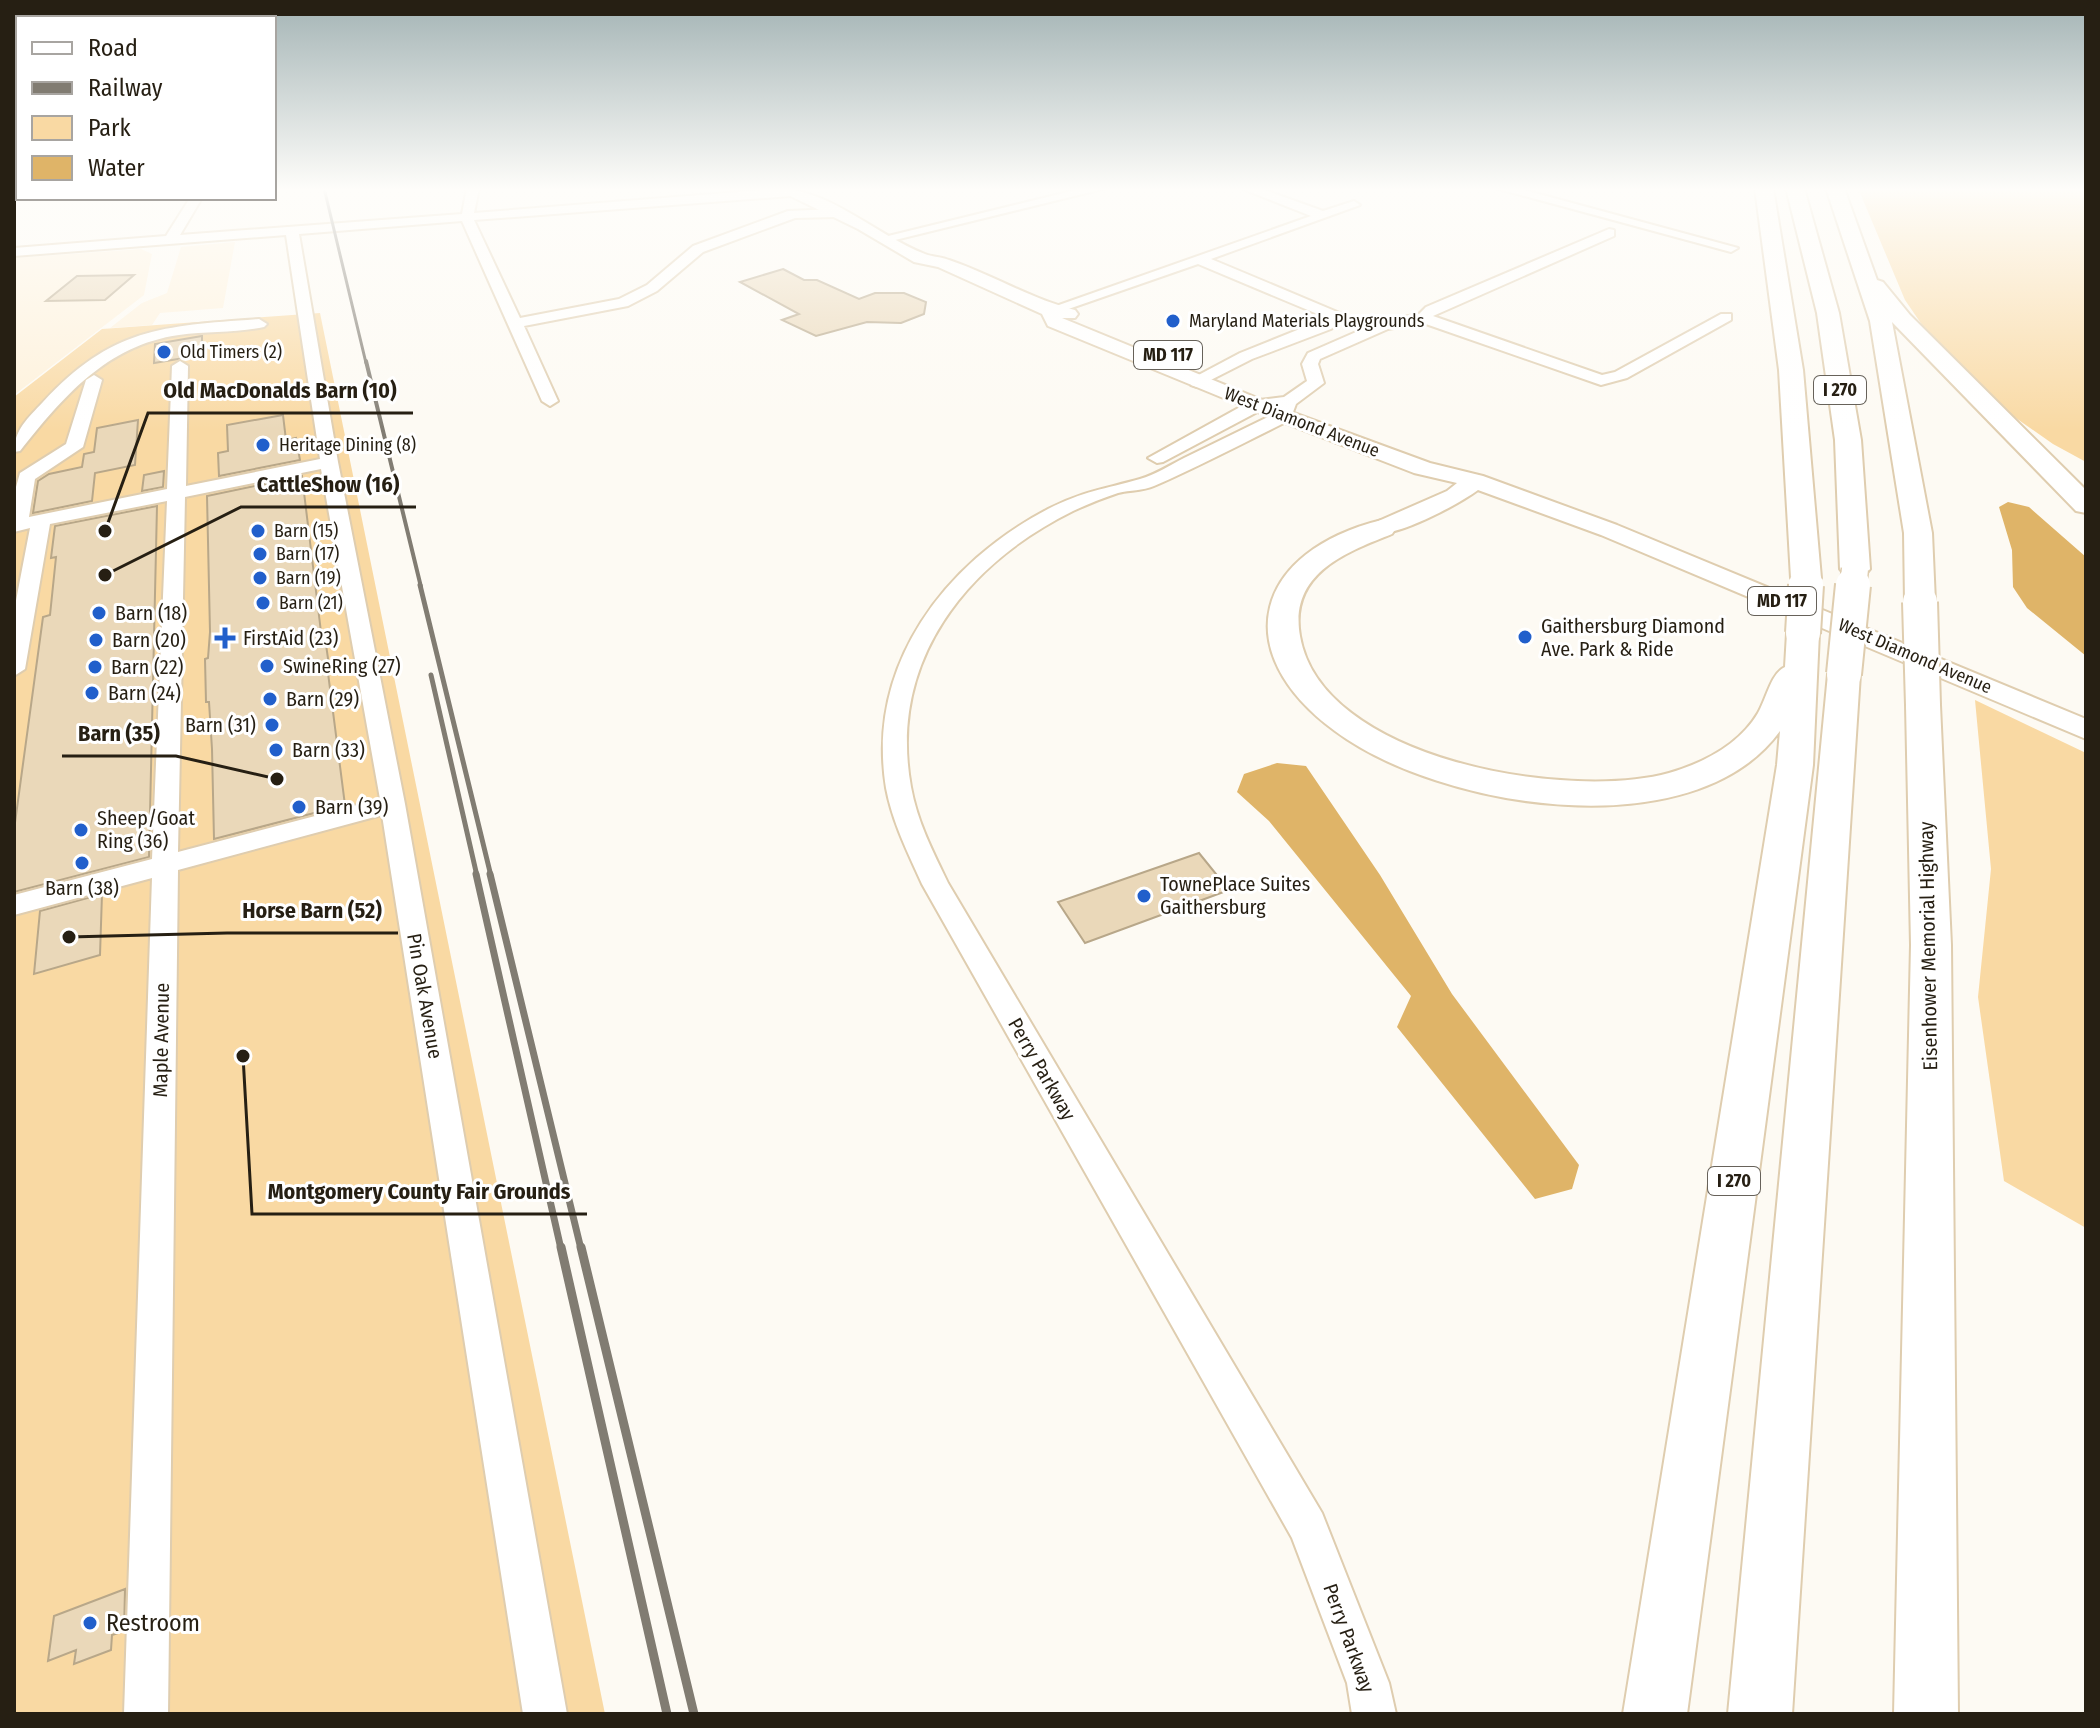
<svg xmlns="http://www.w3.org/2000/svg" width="2100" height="1728" viewBox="0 0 2100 1728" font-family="'Fira Sans Condensed',sans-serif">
<rect width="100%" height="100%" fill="#fdfaf3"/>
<!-- built -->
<path fill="#fef1da" d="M235,242L223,308L160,313L152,325L110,328L142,303L167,293L181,247Z
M141,249L152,254L144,295L14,395V258Z"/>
<!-- green -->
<path fill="#f9d9a3" d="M1858,188H2086V462L2053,444L2003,409L1933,341L1905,300Z
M320,313L605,1714H14V397L102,329Z
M1975,700L2086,753V1228L2004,1181L1978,997L1991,869Z"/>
<!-- water -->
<path fill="#dfb468" d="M2008,502L2029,507L2086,557V656L2027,608L2013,587L2012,550L1999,507Z
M1277,763L1306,766L1380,875L1452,994L1579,1165L1572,1189L1535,1199L1397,1027L1411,996L1269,821L1237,792L1244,774Z"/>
<!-- building -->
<path fill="#ead8b9" stroke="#b8a789" stroke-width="2" d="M783,269L804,280H817L859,299L875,293H904L926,302L924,314L901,323L867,322L816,336L782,320L799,314L740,282Z
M134,275L105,300L46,301L77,276Z
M202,336V355L154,363L155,344Z
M283,415L286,440L296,438L300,460L219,476L218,453L228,451L227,425Z
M138,420L135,465L95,473L92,501L33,513L38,481L49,474L82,467L84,454L94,452L97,428Z
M164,471L163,487L142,491L144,475Z
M302,476L321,632L324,631L330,672L328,673L345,805L214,839L212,749L209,702H206L205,659L208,658L210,632L207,496Z
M157,506L149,857L14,892V830L43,617L50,615L56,557L51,558L55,526Z
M1199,853L1229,890L1085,943L1058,902Z
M102,894L100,955L34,974L40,911Z
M125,1589L124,1631L112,1635L111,1650L74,1664L76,1650L48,1661L54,1616Z"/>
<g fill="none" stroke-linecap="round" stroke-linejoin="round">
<!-- minor casing -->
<g stroke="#dfcdaf" stroke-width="4">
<path id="minor" d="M467,188H479L474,213L789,188L796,192L790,196L474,220L520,318L619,299L647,285L693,246L788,211L836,209L842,213L836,217L795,218L703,252L657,291L628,306L524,326L558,401L550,406L542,401L462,221L299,234L338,462L405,804L567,1714H523L382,815L178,870L168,1714H124L152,878L14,915V895L152,859L167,501L50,524L25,669L14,676V611L30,528L14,532V494L20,473L66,444L86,380L94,375L102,380L83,447L35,479L29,517L167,489L172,366L180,361L188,366L186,486L320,459L286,235L14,256V248L166,236L190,198H202L180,235L462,214ZM321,469L380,799L178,852L185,497Z
M1084,188H1107L887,242L880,238Z
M1240,188H1259L1323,211L1354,201L1360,205L1211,259L1342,314V320L1331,329L1252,359L1197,387L1191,385V379L1240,353L1327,318L1198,264L1054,314H1044L1042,311L1311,216Z
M1495,188H1517L1738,248L1731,252Z
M1609,229L1614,230V236L1433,316L1602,375L1615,372L1721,314H1731V320L1627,378L1601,385L1423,323L1388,329L1320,359L1318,364L1324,383L1296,404L1290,420C1245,442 1200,466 1154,486C1143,491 1130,490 1118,493C1103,498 1088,504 1073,511C966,564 888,661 911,787C917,821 933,852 948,883L1322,1513L1389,1683L1396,1714H1352L1347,1683L1292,1538L922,884C908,853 892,821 886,788C866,665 945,563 1048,509C1083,491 1105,489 1140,479C1155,475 1170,465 1184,458C1215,443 1245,428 1276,413L1278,408L1261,410L1163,462L1157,463L1148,458L1251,401L1284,397L1307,381L1302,364L1308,353L1379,322L1419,314L1426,307Z
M259,319L267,324L264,327C237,333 207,331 179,335C107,345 63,397 20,451L14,452C14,430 28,418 43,402C112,327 164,326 259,319Z"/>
</g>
<!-- major casing -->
<g stroke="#dfcdaf" stroke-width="4">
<path id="major" d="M774,188C830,188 875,235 925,254C933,257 942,257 949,260C993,275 1031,299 1075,310L1078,314L1075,318H1062L1291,412L1430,463L1483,476L1617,525L2086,719V739L1601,535L1478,490C1459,504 1396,538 1374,533L1370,528L1374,523L1447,491L1457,483L1414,473L1277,420L1048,326L1042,314L938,267L914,262L858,229Z"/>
</g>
<!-- highway casing -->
<g stroke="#dfcdaf" stroke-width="4">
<path id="highway" d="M1755,188H1773L1803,370L1821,578L1816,584L1806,587L1796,584L1791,578L1779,370Z
M1786,188H1804L1839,313L1861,440L1870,569L1865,575L1855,578L1845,575L1840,569L1835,440L1817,313Z
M1826,188H1844L1877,280L1883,282L1910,315L2086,490V513L2076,511L1892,322L1932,533L1935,602L1931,608L1920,611L1909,608L1905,602L1904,533L1870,321Z
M1382,520L1392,522L1396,528L1392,534C1344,553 1289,574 1300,636C1321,760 1568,801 1669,773C1703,763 1739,745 1758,713C1766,700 1771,673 1785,667L1787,633L1792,626L1803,624L1814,626L1819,633L1813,765L1687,1714H1623L1777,765L1780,731C1693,851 1438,808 1335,731C1226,651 1255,551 1382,520Z
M1844,664L1855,667L1860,674L1792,1714H1728L1828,674L1833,667Z
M1923,695L1935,698L1940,705L1951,945L1958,1714H1894L1911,945L1906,705L1911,698Z"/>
</g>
<!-- minor -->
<use href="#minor" fill="#fff" fill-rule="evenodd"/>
<!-- major -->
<use href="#major" fill="#fff" fill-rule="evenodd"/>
<!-- highway -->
<use href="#highway" fill="#fff" fill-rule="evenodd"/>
<!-- rail-far4 -->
<path stroke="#817c72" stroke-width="3" d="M324,188L366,363"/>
<!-- rail-far3 -->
<path stroke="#817c72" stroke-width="4" d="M366,361L421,587"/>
<!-- rail-far2 -->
<path stroke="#817c72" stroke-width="5" d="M420,585L491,876
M431,675L477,876"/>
<!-- rail-far1 -->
<path stroke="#817c72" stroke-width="7" d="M476,874L561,1249
M490,874L581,1249"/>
<!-- rail -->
<path stroke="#817c72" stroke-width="9" d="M561,1247L667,1714
M581,1247L694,1714"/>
<!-- highway-bridge-far1 casing -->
<g stroke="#dfcdaf" stroke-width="29" stroke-linecap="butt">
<path id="highway-bridge-far1" d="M1805,587L1806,578
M1853,587L1855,569"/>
</g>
<!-- highway-bridge casing -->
<g stroke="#dfcdaf" stroke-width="38" stroke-linecap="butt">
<path id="highway-bridge" d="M1920,602L1923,705
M1803,633L1806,585
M1844,674L1853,585"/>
</g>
<!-- highway-bridge-far1 -->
<use href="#highway-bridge-far1" stroke="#fff" stroke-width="26"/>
<!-- highway-bridge -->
<use href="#highway-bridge" stroke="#fff" stroke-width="34"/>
</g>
<!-- sky -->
<linearGradient id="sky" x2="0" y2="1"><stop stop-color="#a4b4b5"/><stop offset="0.44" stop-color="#fefdfa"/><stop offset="1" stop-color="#fefdfa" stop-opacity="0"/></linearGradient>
<rect width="2100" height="430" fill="url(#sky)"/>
<!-- markers -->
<g fill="#215fcb" stroke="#fff" stroke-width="3">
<circle cx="1173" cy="321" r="8"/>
<circle cx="164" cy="352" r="8"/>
<circle cx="263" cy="445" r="8"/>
<circle cx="258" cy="531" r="8"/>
<circle cx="260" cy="554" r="8"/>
<circle cx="260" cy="578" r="8"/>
<circle cx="263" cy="603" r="8"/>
<circle cx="99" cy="613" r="8"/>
<circle cx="1525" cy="637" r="8"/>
<path d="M221 626h8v8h8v8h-8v8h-8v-8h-8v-8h8z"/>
<circle cx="96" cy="640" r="8"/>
<circle cx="267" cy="666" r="8"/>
<circle cx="95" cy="667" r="8"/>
<circle cx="92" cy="693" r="8"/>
<circle cx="270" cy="699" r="8"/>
<circle cx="272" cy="725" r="8"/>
<circle cx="276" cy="750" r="8"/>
<circle cx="299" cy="807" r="8"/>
<circle cx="81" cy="830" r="8"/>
<circle cx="82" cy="863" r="8"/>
<circle cx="1144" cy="896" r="8"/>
<circle cx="90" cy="1623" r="8"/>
</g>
<g text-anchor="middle" stroke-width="6" stroke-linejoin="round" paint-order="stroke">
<!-- far-poi labels -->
<g font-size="18" fill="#261f13" stroke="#fff" text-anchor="start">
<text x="1189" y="327">Maryland Materials Playgrounds</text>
<text x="180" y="358">Old Timers (2)</text>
<text x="279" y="451">Heritage Dining (8)</text>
<text x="274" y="537">Barn (15)</text>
<text x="276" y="560">Barn (17)</text>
<text x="276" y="584">Barn (19)</text>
<text x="279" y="609">Barn (21)</text>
</g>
<!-- shield labels -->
<g fill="#fff" stroke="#67625a" stroke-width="2">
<rect x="1134" y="341" width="68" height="28" rx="6"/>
<rect x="1814" y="376" width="52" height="28" rx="6"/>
<rect x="1748" y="587" width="68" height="28" rx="6"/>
<rect x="1708" y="1167" width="52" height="28" rx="6"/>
</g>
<g font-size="18" font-weight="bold" fill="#261f13">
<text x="1168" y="361">MD 117</text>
<text x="1840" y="396">I 270</text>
<text x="1782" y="607">MD 117</text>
<text x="1734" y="1187">I 270</text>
</g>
<!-- far-street labels -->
<g font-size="18" fill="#261f13" stroke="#fff">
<text transform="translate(1302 422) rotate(21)" y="6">West Diamond Avenue</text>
<text transform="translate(1915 656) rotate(23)" y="6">West Diamond Avenue</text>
</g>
<!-- poi labels -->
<g font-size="20" fill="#261f13" stroke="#fff" text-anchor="start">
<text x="115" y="620">Barn (18)</text>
<text x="1541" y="633">Gaithersburg Diamond<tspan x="1541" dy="23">Ave. Park &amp; Ride</tspan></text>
<text x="243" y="645">FirstAid (23)</text>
<text x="112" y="647">Barn (20)</text>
<text x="283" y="673">SwineRing (27)</text>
<text x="111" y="674">Barn (22)</text>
<text x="108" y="700">Barn (24)</text>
<text x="286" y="706">Barn (29)</text>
<text x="256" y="732" text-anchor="end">Barn (31)</text>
<text x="292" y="757">Barn (33)</text>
<text x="315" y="814">Barn (39)</text>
<text x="97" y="825">Sheep/Goat<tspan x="97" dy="23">Ring (36)</tspan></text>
<text x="1160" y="891">TownePlace Suites<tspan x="1160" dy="23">Gaithersburg</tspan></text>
<text x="82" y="895" text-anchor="middle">Barn (38)</text>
</g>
<!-- street labels -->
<g font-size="20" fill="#261f13" stroke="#fff">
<text transform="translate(1928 946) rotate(-91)" y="7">Eisenhower Memorial Highway</text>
<text transform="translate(425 996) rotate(80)" y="7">Pin Oak Avenue</text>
<text transform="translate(161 1040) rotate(-89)" y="7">Maple Avenue</text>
<text transform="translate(1042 1069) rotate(60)" y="7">Perry Parkway</text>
<text transform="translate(1349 1638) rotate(70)" y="7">Perry Parkway</text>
</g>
<!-- near-poi labels -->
<g font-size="24" fill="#261f13" stroke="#fff" text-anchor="start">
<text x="106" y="1631">Restroom</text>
</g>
</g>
<!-- callouts -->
<path fill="none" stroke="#261f13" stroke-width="3" d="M105 531L148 413H413M105 575L241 507H416M277 779L176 756H62M69 937L227 933H398M243 1056L252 1214H587"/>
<g fill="#261f13" stroke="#fff" stroke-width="3">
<circle cx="105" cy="531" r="8"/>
<circle cx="105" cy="575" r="8"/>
<circle cx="277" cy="779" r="8"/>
<circle cx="69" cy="937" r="8"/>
<circle cx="243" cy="1056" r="8"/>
</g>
<g font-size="22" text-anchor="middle" font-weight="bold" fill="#261f13" stroke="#fff" stroke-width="6" stroke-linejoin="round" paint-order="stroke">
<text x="280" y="398">Old MacDonalds Barn (10)</text>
<text x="328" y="492">CattleShow (16)</text>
<text x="119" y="741">Barn (35)</text>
<text x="312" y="918">Horse Barn (52)</text>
<text x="419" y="1199">Montgomery County Fair Grounds</text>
</g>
<!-- border -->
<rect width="2100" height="1728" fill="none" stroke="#261f13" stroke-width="32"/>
<!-- legend -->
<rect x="16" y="16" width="260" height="184" fill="#ffffff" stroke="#a8a5a1" stroke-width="2"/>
<rect x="32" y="42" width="40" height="12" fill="#ffffff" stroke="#a8a5a1" stroke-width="2"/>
<text x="88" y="56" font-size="24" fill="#261f13">Road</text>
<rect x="32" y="82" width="40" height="12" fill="#817c72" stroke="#a8a5a1" stroke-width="2"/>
<text x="88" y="96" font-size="24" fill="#261f13">Railway</text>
<rect x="32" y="116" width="40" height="24" fill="#f9d9a3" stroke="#a8a5a1" stroke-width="2"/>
<text x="88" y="136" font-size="24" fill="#261f13">Park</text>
<rect x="32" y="156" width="40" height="24" fill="#dfb468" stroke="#a8a5a1" stroke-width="2"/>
<text x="88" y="176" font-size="24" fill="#261f13">Water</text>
</svg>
